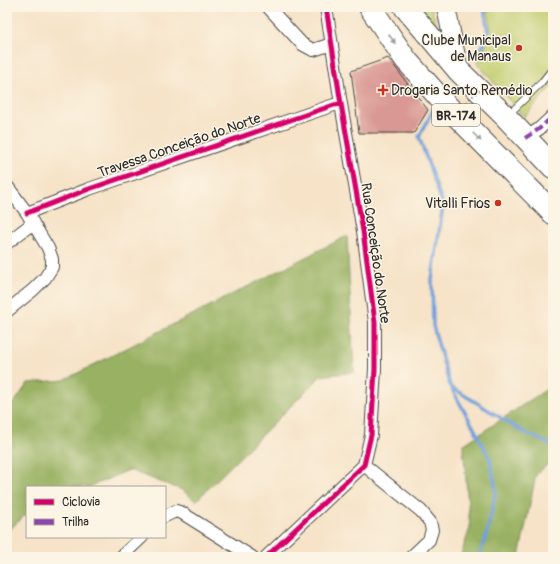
<svg xmlns="http://www.w3.org/2000/svg" width="560" height="564" viewBox="0 0 560 564" font-family="Pangolin,sans-serif">
<rect width="100%" height="100%" fill="#fcf5e5"/>
<filter id="ink" filterUnits="userSpaceOnUse"><feTurbulence type="fractalNoise" baseFrequency=".025" numOctaves="2"/><feDisplacementMap in="SourceGraphic" scale="8" xChannelSelector="R" yChannelSelector="G"/><feConvolveMatrix kernelMatrix="1 2 1 2 8 2 1 2 1" color-interpolation-filters="sRGB"/></filter>
<filter id="wash" filterUnits="userSpaceOnUse"><feTurbulence type="fractalNoise" baseFrequency=".012" numOctaves="4" result="noise"/><feDisplacementMap in="SourceGraphic" scale="16" xChannelSelector="R" yChannelSelector="G"/><feGaussianBlur stdDeviation="0.9" result="paint"/><feColorMatrix in="noise" values="0 0 0 0 0 0 0 0 0 0 0 0 0 0 0 0 0 1.4 0 .05"/><feComposite in="paint" operator="in"/></filter>
<g filter="url(#wash)">
<rect width="100%" height="100%" fill="#f6e3c8"/>
<!-- green -->
<path fill="#c1ce70" stroke="#767c4e" d="M415,7H431L440,37Z
M487,7H553V84L524,117L477,63L491,33Z"/>
<!-- forest -->
<path fill="#98b162" stroke="#626e46" d="M347,236L354,372L321,376L196,501L182,490L129,470L89,487H27V515L24,516L7,532V407L14,403L28,383L64,380Z
M553,385V459L536,475L519,557H460L470,528L463,445Z"/>
<g fill="none" stroke-linecap="round" stroke-linejoin="round">
<!-- stream -->
<path stroke="#72a0da" stroke-width="3.5" d="M479,54L488,33L484,7
M434,108L419,137L443,205L432,280L433,326L450,386L474,428L490,459L496,491L487,533L479,557
M451,387L482,406L520,430L553,446"/>
</g>
<g id="blocks">
<!-- building -->
<path fill="#d99893" d="M388,58L428,110L414,133H359L351,71Z"/>
</g>
</g>
<g filter="url(#ink)">
<use href="#blocks" fill-opacity="0" stroke="#494743" stroke-width="1"/>
<g fill="none" stroke-linecap="round" stroke-linejoin="round">
<!-- lane casing -->
<g stroke="#494743" stroke-width="8">
<path id="lane" d="M508,115L541,83L553,68"/>
</g>
<!-- street casing -->
<g stroke="#494743" stroke-width="14">
<path id="street" d="M268,7L302,44L313,50L332,44
M525,138L539,129L553,116
M7,186L27,213L48,248L52,259V267L45,278L33,290L7,311
M27,213L89,189L334,105L341,104
M7,243L33,223
M364,465L421,511L430,522L432,530L429,540L411,557
M165,516L176,511L182,513L252,557
M121,557L142,537
M266,557L364,465L371,435L375,369V322L363,231L341,104L326,7"/>
</g>
<!-- secondary casing -->
<g stroke="#494743" stroke-width="20">
<path id="secondary" d="M446,7L459,71"/>
</g>
<!-- highway casing -->
<g stroke="#494743" stroke-width="24">
<path id="highway" d="M370,7L406,60L447,106L553,213
M405,7L459,71L506,117L553,167"/>
</g>
<!-- lane -->
<use href="#lane" stroke="#fff" stroke-width="6"/>
<!-- street -->
<use href="#street" stroke="#fff" stroke-width="12"/>
<!-- secondary -->
<use href="#secondary" stroke="#fff" stroke-width="18"/>
<!-- highway -->
<use href="#highway" stroke="#fff" stroke-width="22"/>
<!-- path-bridge -->
<path stroke="#494743" stroke-width="2" stroke-dasharray="1 3" stroke-linecap="butt" d="M442,122L488,83"/>
<!-- quiet -->
<path stroke="#8e44ad" stroke-width="4" stroke-dasharray="8 4" stroke-linecap="butt" d="M525,138L539,129L553,116"/>
<!-- cycleway casing -->
<g stroke="#fcf5e5" stroke-width="8">
<path id="cycleway" d="M27,213L89,189L334,105L341,104
M266,557L364,465L371,435L375,369V322L363,231L341,104L326,7"/>
</g>
<!-- cycleway -->
<use href="#cycleway" stroke="#d6006c" stroke-width="5"/>
</g>
<!-- one-way arrows -->
<defs><path id="oneway-solid" d="M-6-.8H1V-3.2L6.5 0L1 3.2V.8H-6Z"/></defs>
<g fill="#a0a0a0">
<use href="#oneway-solid" transform="translate(392 39) rotate(55)"/>
<use href="#oneway-solid" transform="translate(477 137) rotate(45)"/>
</g>
</g>
<!-- markers -->
<g fill="#c8321e" stroke="#fcf5e5" stroke-width="1.5">
<circle cx="519" cy="48" r="4"/>
<path d="M381 84h4v4h4v4h-4v4h-4v-4h-4v-4h4z"/>
<circle cx="498" cy="203" r="4"/>
</g>
<g text-anchor="middle" stroke-width="3" stroke-linejoin="round" paint-order="stroke">
<!-- shield labels -->
<rect fill="#fcf5e5" stroke="#6a6863" stroke-width="1" x="432" y="104" width="48" height="22" rx="3"/>
<g font-size="13" font-weight="bold" fill="#2b2b2b">
<text x="456" y="120">BR-174</text>
</g>
<!-- poi labels -->
<g font-size="14" fill="#2b2b2b" stroke="#fcf5e5" text-anchor="end">
<text x="511" y="45">Clube Municipal<tspan x="511" dy="16">de Manaus</tspan></text>
<text x="391" y="95" text-anchor="start">Drogaria Santo Remédio</text>
<text x="490" y="208">Vitalli Frios</text>
</g>
<!-- street labels -->
<g font-size="14" fill="#2b2b2b" stroke="#fcf5e5">
<text transform="translate(179 145) rotate(-19)" y="5">Travessa Conceição do Norte</text>
<text transform="translate(376 253) rotate(82)" y="5">Rua Conceição do Norte</text>
</g>
</g>
<!-- margin -->
<rect width="560" height="564" fill="none" stroke="#fcf5e5" stroke-width="24"/>
<!-- legend -->
<rect x="26" y="486" width="140" height="52" fill="#fcf5e5" stroke="#a8a49b"/>
<rect x="34" y="499" width="20" height="6" fill="#d6006c" stroke="#a8a49b"/>
<text x="62" y="506" font-size="12" fill="#2b2b2b">Ciclovia</text>
<rect x="34" y="519" width="20" height="6" fill="#8e44ad" stroke="#a8a49b"/>
<text x="62" y="526" font-size="12" fill="#2b2b2b">Trilha</text>
</svg>
